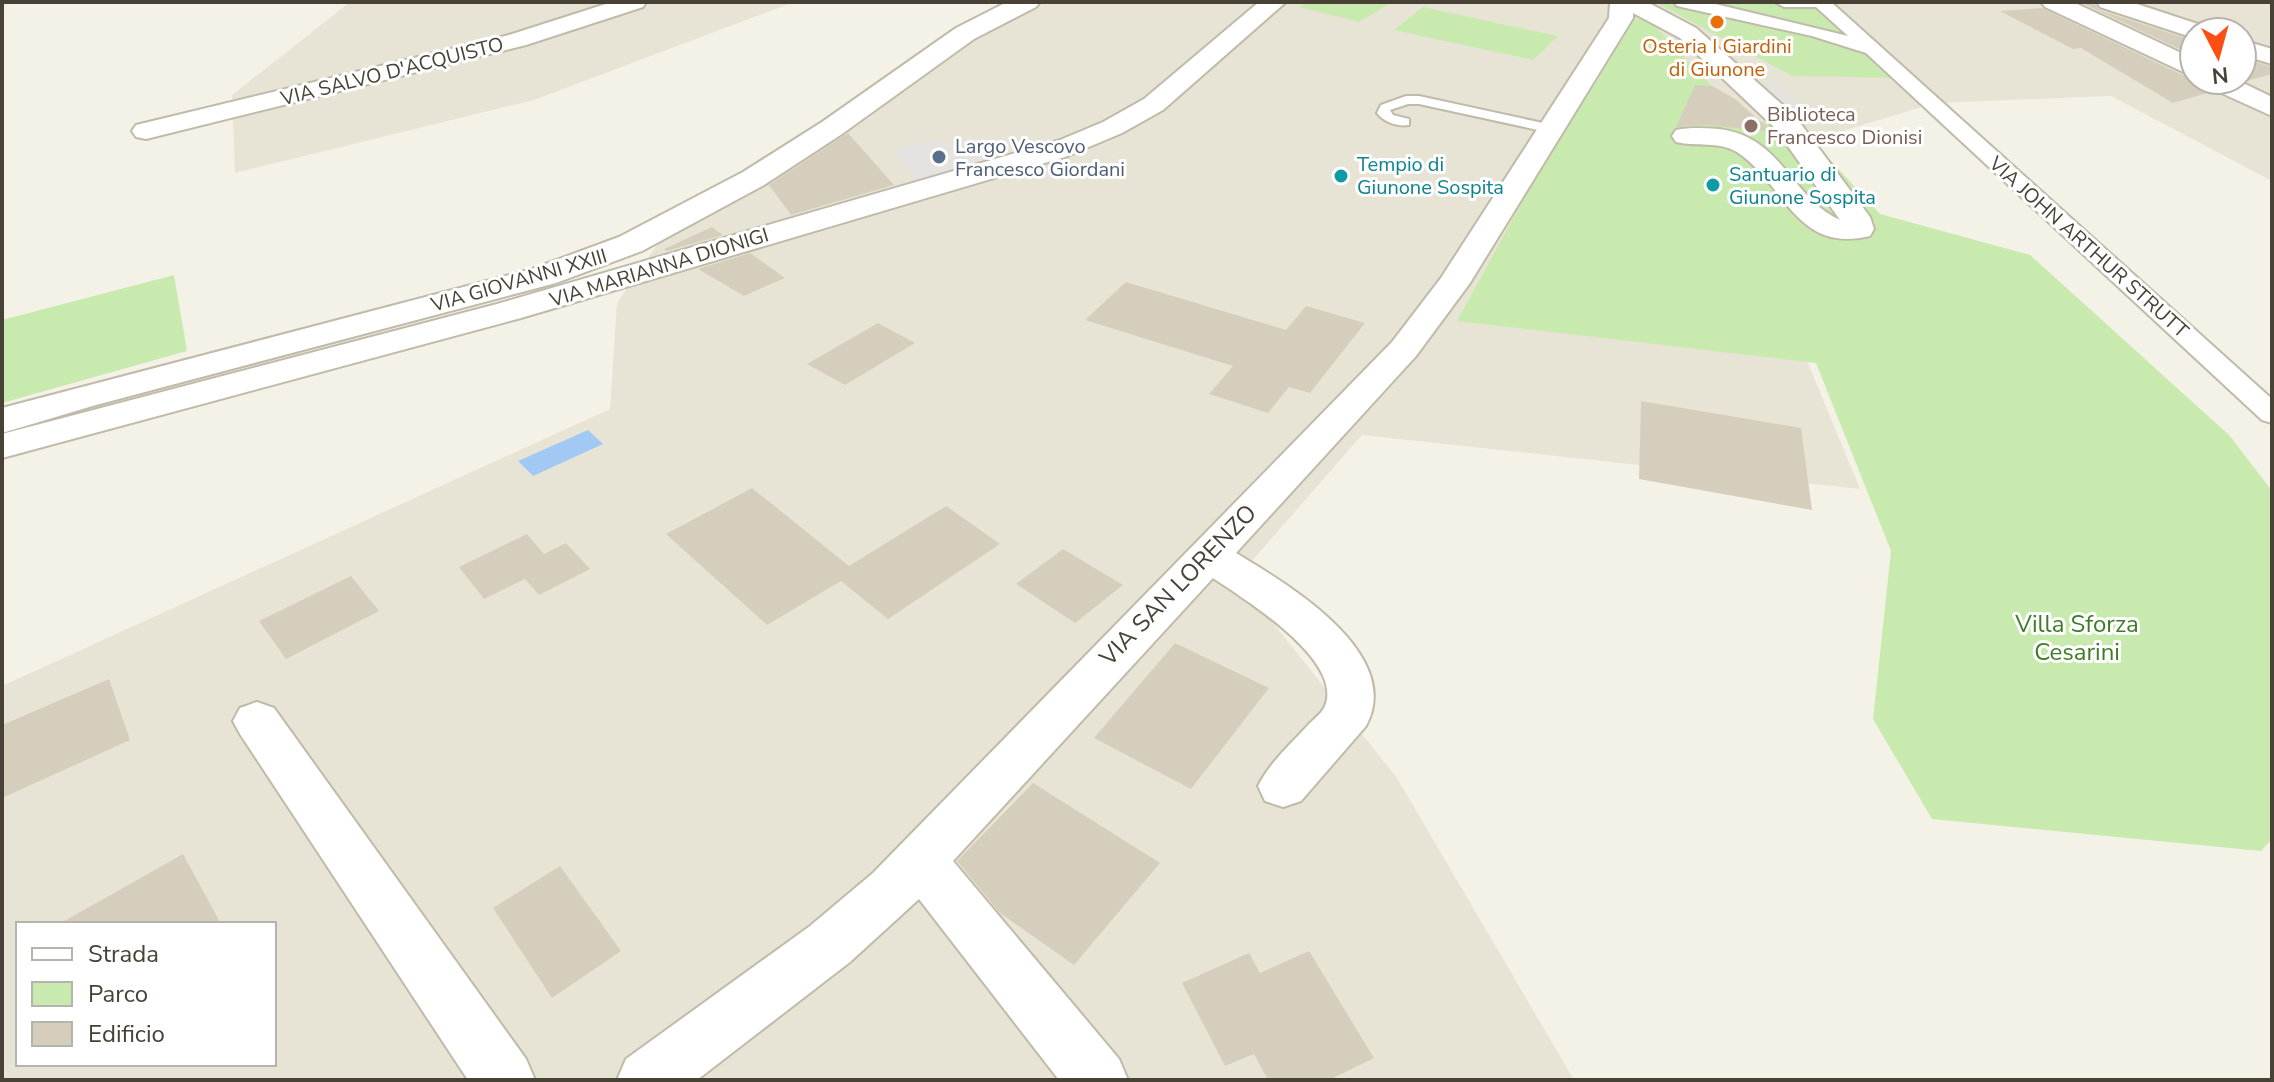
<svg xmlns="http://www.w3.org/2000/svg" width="2274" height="1082" viewBox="0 0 2274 1082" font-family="'Nunito Sans',sans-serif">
<rect width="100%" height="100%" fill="#f4f1e7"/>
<!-- residential -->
<path fill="#e8e4d5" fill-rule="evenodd" d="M350,2H794L534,100L235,173L232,95Z
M1017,2H2272V181L2111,96L1935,103L1806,142L1733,181L1860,489L1362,435L1237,578L1397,778L1574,1080H2V686L610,409L617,303L674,220ZM2194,32H2242V80H2194ZM18,924H274V1064H18Z"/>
<!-- green -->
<path fill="#c9eaae" d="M1308,2H1392L1359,22L1300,7Z
M1655,2H1834L1907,78L1792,76Z
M1423,7L1558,36L1533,60L1394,30Z
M1647,18L1712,86L1735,99L1758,122H1795L1880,214L2030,255L2229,435L2272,491V839L2261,851L1932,819L1873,719L1891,551L1816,363L1457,321L1563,127L1596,83L1634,20Z
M174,275L187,351L2,403V320Z"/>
<!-- parking -->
<path fill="#e5e3df" d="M1776,82L1820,121L1795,122L1752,84Z
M933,139L997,163L921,185L893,150Z"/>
<!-- water -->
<path fill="#a1c9f3" d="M588,430L603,444L533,476L518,461Z"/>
<!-- building -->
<path fill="#d6cebc" d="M2080,2H2094L2099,10L2194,41V56Z
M2042,8L2193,80H2200L2203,87L2211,92L2173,103L2081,48L2073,49L2000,11Z
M2242,58L2272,67V74L2247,81L2242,79Z
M1695,85L1712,86L1735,99L1773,132L1709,125L1676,127Z
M848,133L894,185L791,215L769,185Z
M712,227L723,235L667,251L664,249Z
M750,253L785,278L744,296L698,269Z
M1126,282L1286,330L1306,306L1365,323L1310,393L1289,387L1268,413L1209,394L1233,366L1085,320Z
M878,323L915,343L845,385L807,364Z
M1641,401L1801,428L1812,510L1639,479Z
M752,488L849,566L946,506L1000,544L888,619L841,581L767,625L666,534Z
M527,534L544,554L566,543L590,569L539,595L525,579L484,599L459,567Z
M1063,549L1123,585L1075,623L1016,584Z
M351,576L379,611L286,659L259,621Z
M1175,643L1269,688L1191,789L1094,738Z
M109,679L130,740L2,798V725Z
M1033,783L1160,863L1074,965L1000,913L957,861Z
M183,854L221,924H59Z
M560,866L621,951L552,998L493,908Z
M1309,951L1374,1058L1329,1080H1268L1254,1054L1225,1066L1182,983L1249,953L1260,973Z"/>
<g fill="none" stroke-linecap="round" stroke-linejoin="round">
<!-- service casing -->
<g stroke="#c0baa9" stroke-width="4">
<path id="service" d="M1419,96L1552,125L1559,129L1552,133L1419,104H1408L1390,110L1393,115L1409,119V125C1397,127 1384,122 1377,113L1381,105L1406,96Z"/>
</g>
<!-- pedestrian casing -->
<g stroke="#c0baa9" stroke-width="4">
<path id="pedestrian" d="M1674,2H1707L1848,36L1816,7H1784L1775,2H1831L2272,399V423L2262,420L1866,53L1812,36L1677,6Z"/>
</g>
<!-- minor casing -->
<g stroke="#c0baa9" stroke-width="4">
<path id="minor" d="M612,2H646L643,7L526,45L146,139L136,137L132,131L136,125L509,35Z
M1259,2H1286L1163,110L1122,133L1065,157L521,318L2,458V434L497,304L1060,140L1103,122L1144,99Z
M1610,2H1647L1696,28L1795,116L1870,217L1874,229L1870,236C1796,254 1786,185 1737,152C1719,141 1696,147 1676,142L1672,136L1676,130C1690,127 1705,128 1719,129C1783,137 1790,197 1840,220L1775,128L1680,38L1633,13V18L1470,283L1416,356L1236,553C1287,584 1405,653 1366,726L1301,801L1283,807L1265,801L1258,786C1270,762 1291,744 1309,724C1314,719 1323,712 1325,706C1344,660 1244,599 1213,578L953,861L1119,1059L1128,1080H1059L919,899L850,962L697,1080H617L626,1059L810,926L873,873L1392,342L1441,278L1609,18Z
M2097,2H2131L2207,27L2211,32H2194V38L2191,37L2100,7Z
M2242,40L2272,49V64L2242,55Z
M257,702L274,708L526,1059L535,1080H468L240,734L233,721L240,708Z"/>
</g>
<!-- tertiary casing -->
<g stroke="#c0baa9" stroke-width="4">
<path id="tertiary" d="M1007,2H1040L1036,7L974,39L842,134L764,185L642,251L556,283L96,405L2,433V408L532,269L619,237L743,172L822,122L956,28Z
M2041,2H2073L2194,59V77L2045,7Z
M2203,80H2237L2272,97V116L2206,86Z"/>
</g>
<!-- service -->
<use href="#service" fill="#fff" fill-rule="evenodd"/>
<!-- pedestrian -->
<use href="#pedestrian" fill="#fff" fill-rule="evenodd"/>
<!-- minor -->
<use href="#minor" fill="#fff" fill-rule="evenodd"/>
<!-- tertiary -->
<use href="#tertiary" fill="#fff" fill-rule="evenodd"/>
</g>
<!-- markers -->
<circle fill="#e8710a" stroke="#fff" stroke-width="3" cx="1717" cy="22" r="8"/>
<circle fill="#8d6e63" stroke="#fff" stroke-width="3" cx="1751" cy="126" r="8"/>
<circle fill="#5c6f8a" stroke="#fff" stroke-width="3" cx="939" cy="157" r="8"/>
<g fill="#0f9aa8" stroke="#fff" stroke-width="3">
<circle cx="1341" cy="176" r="8"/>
<circle cx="1713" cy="185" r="8"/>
</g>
<g text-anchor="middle" stroke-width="6" stroke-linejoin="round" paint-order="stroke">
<!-- far-food labels -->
<g font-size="20" fill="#c56008" stroke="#fff">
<text x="1717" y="53">Osteria I Giardini<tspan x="1717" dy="23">di Giunone</tspan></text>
</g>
<!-- far-street labels -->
<g font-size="20" fill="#474235" stroke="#fff">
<text transform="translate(392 71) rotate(-14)" y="7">VIA SALVO D'ACQUISTO</text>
<text transform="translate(2089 247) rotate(42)" y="7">VIA JOHN ARTHUR STRUTT</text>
<text transform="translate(659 267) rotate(-17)" y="7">VIA MARIANNA DIONIGI</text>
<text transform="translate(519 280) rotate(-16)" y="7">VIA GIOVANNI XXIII</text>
</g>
<!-- far-education labels -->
<g font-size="20" fill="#785e54" stroke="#fff" text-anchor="start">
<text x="1767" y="121">Biblioteca<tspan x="1767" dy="23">Francesco Dionisi</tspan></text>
</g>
<!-- far-service labels -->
<g font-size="20" fill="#4e5e75" stroke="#fff" text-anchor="start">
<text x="955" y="153">Largo Vescovo<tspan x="955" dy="23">Francesco Giordani</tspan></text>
</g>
<!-- far-culture labels -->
<g font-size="20" fill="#0d838f" stroke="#fff" text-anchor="start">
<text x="1357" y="171">Tempio di<tspan x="1357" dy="23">Giunone Sospita</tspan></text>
<text x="1729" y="181">Santuario di<tspan x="1729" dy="23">Giunone Sospita</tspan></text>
</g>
<!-- street labels -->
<g font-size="24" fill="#474235" stroke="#fff">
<text transform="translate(1178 585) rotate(-46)" y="8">VIA SAN LORENZO</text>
</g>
<!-- park labels -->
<g font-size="24" fill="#3e7c26" stroke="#fff">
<text x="2077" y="632">Villa Sforza<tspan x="2077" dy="28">Cesarini</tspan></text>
</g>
</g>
<!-- border -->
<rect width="2274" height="1082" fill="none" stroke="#474235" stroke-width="8"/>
<!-- legend -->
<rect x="16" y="922" width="260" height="144" fill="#ffffff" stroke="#b5b3ae" stroke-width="2"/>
<rect x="32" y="948" width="40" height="12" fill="#ffffff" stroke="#b5b3ae" stroke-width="2"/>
<text x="88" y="962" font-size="24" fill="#474235">Strada</text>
<rect x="32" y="982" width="40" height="24" fill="#c9eaae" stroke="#b5b3ae" stroke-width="2"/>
<text x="88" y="1002" font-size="24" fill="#474235">Parco</text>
<rect x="32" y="1022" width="40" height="24" fill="#d6cebc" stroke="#b5b3ae" stroke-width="2"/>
<text x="88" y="1042" font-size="24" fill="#474235">Edificio</text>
<!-- north arrow -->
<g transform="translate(2218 56) rotate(174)"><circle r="38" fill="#ffffff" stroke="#b5b3ae" stroke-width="2"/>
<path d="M0-6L14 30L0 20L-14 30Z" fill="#ff4e13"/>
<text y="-12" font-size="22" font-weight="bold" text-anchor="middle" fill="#474235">N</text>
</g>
</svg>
